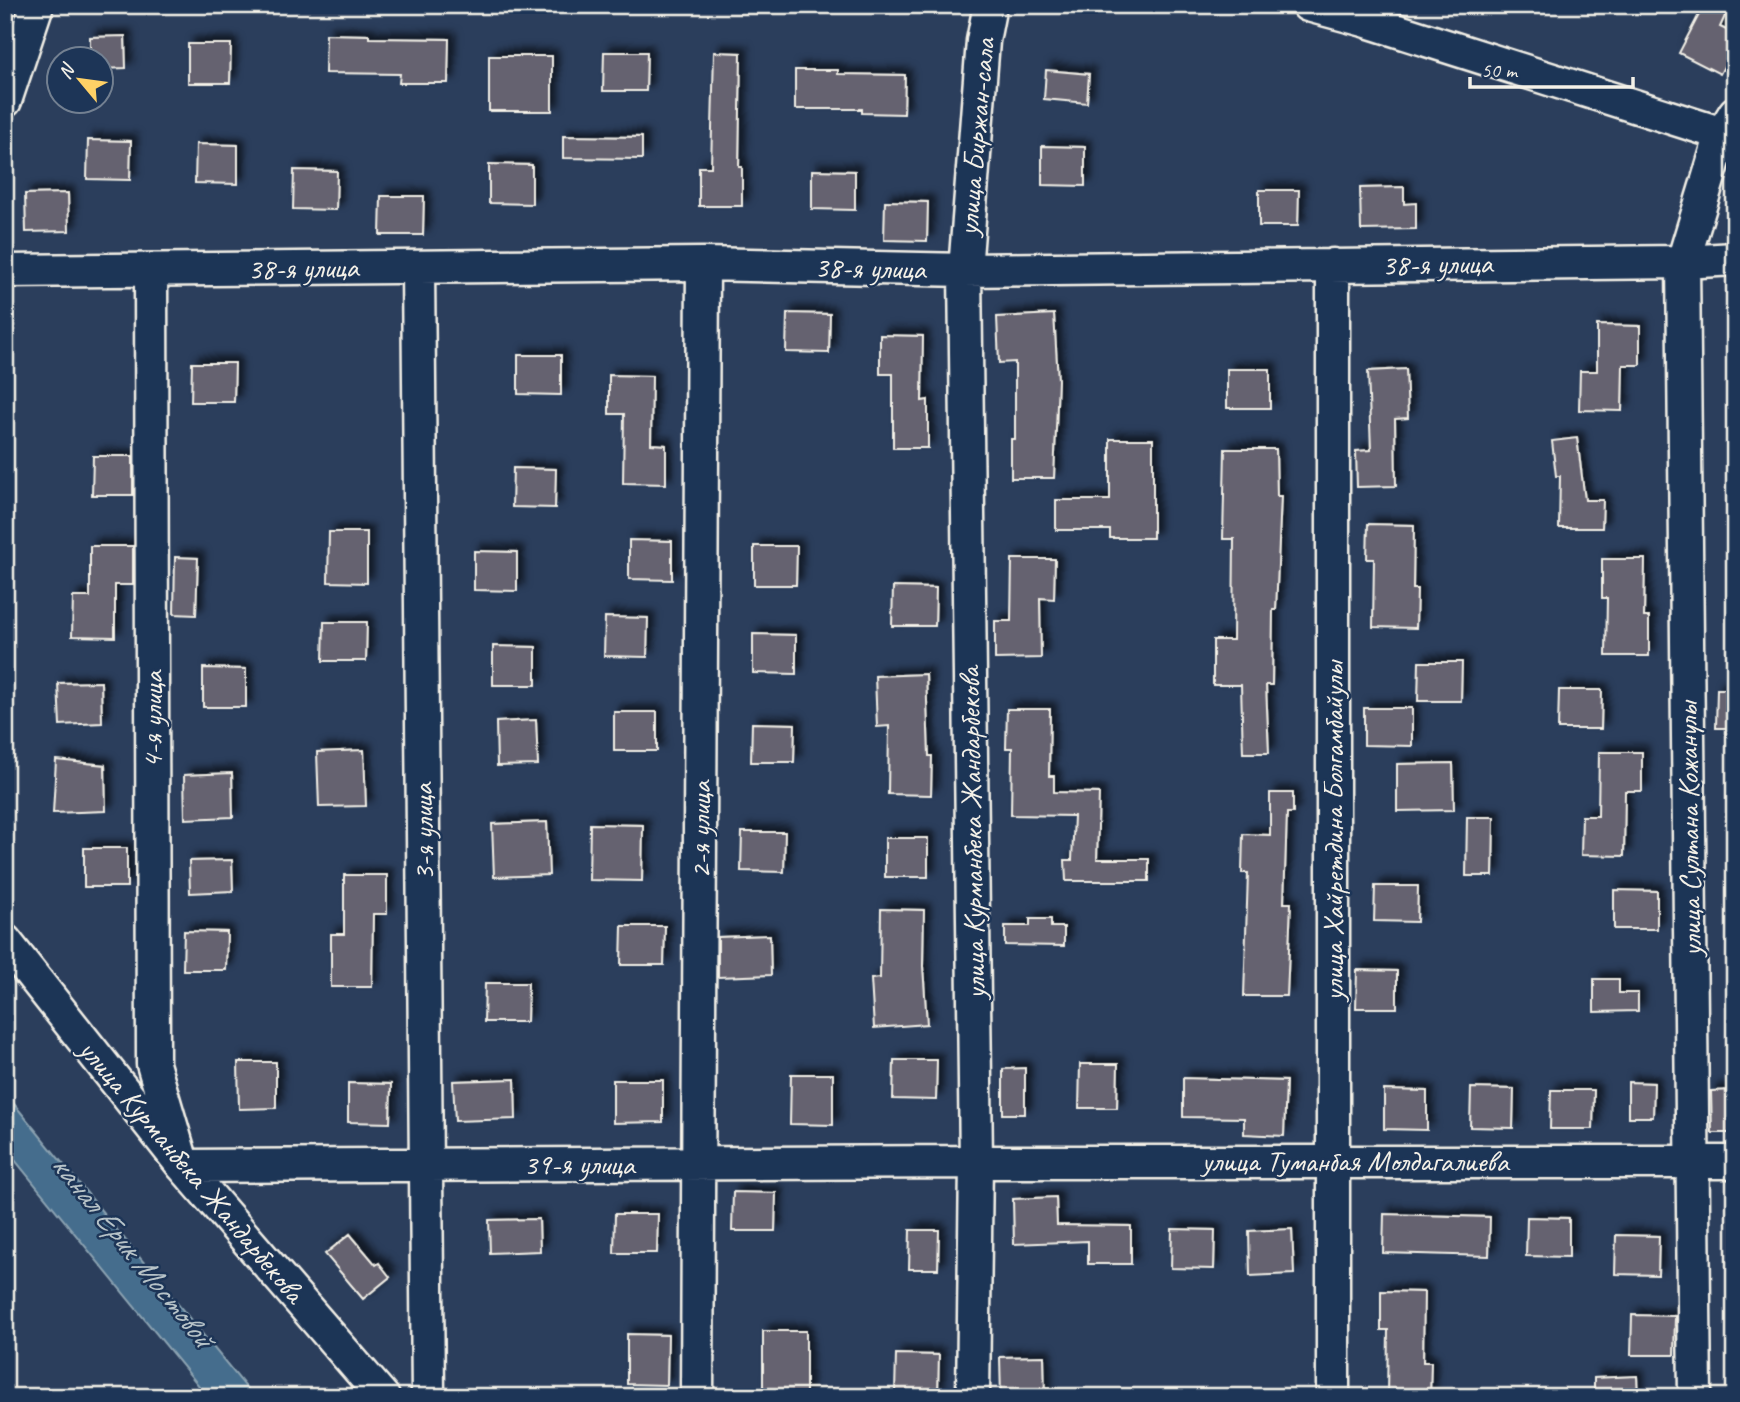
<svg xmlns="http://www.w3.org/2000/svg" width="1740" height="1402" viewBox="0 0 1740 1402" font-family="Caveat,sans-serif">
<defs>
<filter id="shadow"><feDropShadow dx="6" dy="-6" stdDeviation="3.5" flood-color="#0009"/></filter>
</defs>
<rect width="100%" height="100%" fill="#2b3e5c"/>
<filter id="ink" filterUnits="userSpaceOnUse"><feTurbulence type="fractalNoise" baseFrequency=".0143" numOctaves="2"/><feDisplacementMap in="SourceGraphic" scale="14" xChannelSelector="R" yChannelSelector="G"/><feConvolveMatrix kernelMatrix="1 2 1 2 8 2 1 2 1" color-interpolation-filters="sRGB"/></filter>
<g filter="url(#ink)">
<!-- water -->
<path fill="#456d8d" stroke="#8ba2b1" stroke-width="2" d="M5,1093L254,1397H208L5,1148Z"/>
<!-- building -->
<path fill="#656270" stroke="#f4f1e8" stroke-width="2" filter="url(#shadow)" d="M1704,5H1730L1720,27L1735,34V46L1720,74L1679,53Z
M326,34L369,35V38L449,39L448,83H399L400,74L325,73Z
M125,36L126,68L102,69V60H90V37Z
M188,44H231L230,83H188Z
M604,52H647L646,91H603Z
M714,52L741,53L739,167H742V206H699V167H711Z
M489,56H552V111H489Z
M795,70H838V74L905,75L904,114L862,113V109H795Z
M1046,70L1089,74L1087,103L1044,99Z
M563,136L642,137V159L563,158Z
M88,140L131,141L130,180L87,179Z
M196,144L238,145V184L195,183Z
M1042,146L1085,147V186L1042,185Z
M489,164L532,165V204L489,203Z
M294,170L337,171L336,210L293,209Z
M812,170L855,171V210L812,209Z
M1404,187V204L1416,203V229L1361,230L1360,188Z
M1259,190H1299L1298,226H1259Z
M68,193L69,231L26,232L25,194Z
M381,196H424L423,235H380Z
M885,201L928,202L927,241L884,240Z
M787,313L830,314L829,353L786,352Z
M1054,314L1058,380L1054,478H1011V439H1015V362L999,363L997,317Z
M1597,325L1640,326V365H1623L1622,411L1579,410L1580,371H1597Z
M880,335L923,336L922,401L928,400V448H893V374H880Z
M518,355H561V395L518,394Z
M192,363H235L234,402H191Z
M1227,369H1270V408H1227Z
M1406,369L1408,418L1395,419L1396,486L1357,487L1356,451L1371,450L1368,371Z
M609,375L652,376L651,444L666,445V484L623,483L624,414H609Z
M1577,438L1585,500H1603L1602,528H1559L1560,476H1556L1552,441Z
M1110,439H1153V538H1110V530H1056V500H1110Z
M1225,449H1276L1277,496H1281L1276,610H1273L1272,685H1266L1269,753H1243L1241,685H1213V640H1233L1234,539H1223Z
M93,456H133V495H92Z
M513,468L556,469L555,508L512,507Z
M1368,524L1414,525L1413,589H1417L1416,628L1373,627L1374,559H1367Z
M329,532H367V583L328,582Z
M629,540L672,541V580L629,579Z
M90,546H133V585H115V637L72,636L73,597H90Z
M754,546H797L796,585H754Z
M474,551L517,552V591L474,590Z
M175,557L198,558L196,615L174,614Z
M1012,559H1055L1054,599L1040,598L1041,658L995,659V621H1011Z
M1602,559H1645L1644,617H1649V656H1606L1607,598H1602Z
M893,587L936,588L935,626H892Z
M605,617L648,618L647,657L604,656Z
M324,622H367L366,661H323Z
M753,634L796,635V674L753,673Z
M493,646L536,647V685H493Z
M1419,662H1462L1461,701H1418Z
M203,668L246,669V707H203Z
M926,674L929,756H932L931,795L888,794L889,726L877,727L875,676Z
M101,682L102,723L60,725L58,683Z
M1717,689H1735V728H1716Z
M1559,690H1602L1601,729H1558Z
M1364,708H1412V746L1364,745Z
M1007,709H1050L1049,776H1054V792L1099,793L1097,859H1149V881H1066L1065,860H1072L1074,816L1011,815L1012,748H1006Z
M614,712H657V751H614Z
M536,720L538,765L497,766L496,722Z
M752,723L795,724L794,762H751Z
M364,750L366,806L319,807L317,752Z
M1599,752H1642V791H1625L1624,856L1581,855L1582,816H1598Z
M56,760L105,765L106,811L53,813Z
M1453,763L1454,810L1397,811V764Z
M232,773L233,817L185,819L184,775Z
M1270,793H1293V813H1287L1284,903H1291L1287,996H1244L1248,873H1242L1243,834L1270,835Z
M1467,817H1494L1493,876H1466Z
M547,822L549,875L494,877L492,824Z
M590,824L643,825L642,881L589,880Z
M742,832H785L784,872L741,871Z
M885,838H928V877H885Z
M84,848H127V887H84Z
M232,860L233,891L190,893L189,861Z
M344,875H387V914H373L372,987H331V934H344Z
M1375,886H1418L1417,922L1374,921Z
M1614,890L1657,891V929H1614Z
M881,909L924,910L923,966L927,1024L874,1028L871,979L880,978Z
M1030,919H1051V927H1064V946L1005,945V926H1030Z
M622,926H665L664,965H621Z
M184,931L227,932L226,970H183Z
M770,935L771,975L718,977V937Z
M1357,970L1397,971V1008H1356Z
M1594,979H1619V993H1638V1011L1594,1012Z
M485,983H528L527,1022H484Z
M894,1060H937L936,1100L893,1099Z
M238,1062H276V1108L239,1109Z
M1080,1064H1118L1117,1108H1079Z
M1025,1068V1114H1003V1069Z
M791,1074H833V1125L790,1124Z
M1183,1078L1286,1081L1284,1136L1244,1134V1118L1183,1117Z
M515,1079L516,1119L455,1121L453,1081Z
M613,1080H663V1122L613,1123Z
M1628,1082L1654,1083L1653,1117H1628Z
M348,1083L391,1084L390,1123L348,1122Z
M1471,1088L1514,1089L1513,1128L1470,1127Z
M1384,1090L1427,1091V1130L1384,1129Z
M1551,1090H1594L1593,1129H1550Z
M1735,1090V1133H1712L1711,1091Z
M733,1192L776,1193L775,1231H732Z
M1056,1197L1057,1225L1131,1226V1264H1088V1241L1014,1244L1013,1199Z
M615,1214H658L657,1253H614Z
M1384,1214L1490,1217L1489,1256L1383,1253Z
M1527,1217L1569,1218V1257L1526,1256Z
M539,1219L540,1251L490,1253L489,1220Z
M1172,1229L1215,1230L1214,1269L1171,1268Z
M1292,1229L1294,1274L1250,1276L1249,1231Z
M910,1230H939L938,1269H909Z
M350,1234L376,1265L379,1263L390,1277L363,1299L325,1254Z
M1616,1235L1659,1236L1658,1275L1615,1274Z
M1381,1291L1424,1292L1423,1362H1431L1430,1397H1387L1388,1330H1381Z
M1632,1315L1675,1316L1674,1355H1631Z
M763,1331H806V1397H763Z
M627,1334L668,1335L667,1385L627,1384Z
M896,1354L939,1355L938,1393H895Z
M1044,1356L1045,1397H1001L1000,1357Z
M1637,1376L1638,1397H1594V1378Z"/>
<g fill="none" stroke-linecap="round" stroke-linejoin="round">
<!-- minor casing -->
<g stroke="#f4f1e8" stroke-width="37">
<path id="minor" d="M1308,5L1364,20L1735,138
M5,101L37,5
M1333,265V1397
M418,267L428,1397
M151,270L153,1064L183,1166L976,1162H1735
M5,271L703,264L965,270L1683,262L1735,259
M5,941L183,1166L383,1397
M697,1397L703,264
M973,1397L976,1162L965,270L983,41L990,5
M1695,1397L1683,262L1722,134L1735,113"/>
</g>
<!-- minor -->
<use href="#minor" stroke="#1d3557" stroke-width="32"/>
</g>
</g>
<g text-anchor="middle" stroke-width="5" stroke-linejoin="round" paint-order="stroke">
<!-- street labels -->
<g font-size="30" fill="#f4f1e8" stroke="#1d3557">
<text transform="translate(976 137) rotate(-85)" y="10">улица Биржан-сала</text>
<text transform="translate(1437 264) rotate(-1)" y="10">38-я улица</text>
<text transform="translate(303 268) rotate(-1)" y="10">38-я улица</text>
<text transform="translate(870 268) rotate(1)" y="10">38-я улица</text>
<text transform="translate(152 720) rotate(-90)" y="10">4-я улица</text>
<text transform="translate(1689 829) rotate(-91)" y="10">улица Султана Кожанулы</text>
<text transform="translate(700 830) rotate(-90)" y="10">2-я улица</text>
<text transform="translate(1333 831) rotate(-90)" y="10">улица Хайретдина Болгамбайулы</text>
<text transform="translate(423 832) rotate(-91)" y="10">3-я улица</text>
<text transform="translate(972 833) rotate(-91)" y="10">улица Курманбека Жандарбекова</text>
<text x="1355" y="1171">улица Туманбая Молдагалиева</text>
<text x="579" y="1174">39-я улица</text>
<text transform="translate(192 1171) rotate(50)" y="10">улица Курманбека Жандарбекова</text>
</g>
<!-- water labels -->
<g font-size="32" font-style="italic" fill="#b7c3c8" stroke="#1d3557">
<text transform="translate(133 1250) rotate(51)" y="11">канал Ерик Мостовой</text>
</g>
</g>
<!-- margin -->
<rect width="1740" height="1402" fill="none" stroke="#1d3557" stroke-width="28"/>
<rect x="14" y="14" width="1712" height="1374" fill="none" stroke="#f4f1e8" stroke-width="2.5" filter="url(#ink)"/>
<!-- north arrow -->
<g transform="translate(80 80) rotate(299)"><circle r="33" fill="#1d3557" stroke="#738091" stroke-width="2"/>
<path d="M0-5L12 26L0 18L-12 26Z" fill="#ffd166"/>
<text y="-10" font-size="19" font-weight="bold" text-anchor="middle" fill="#f4f1e8">N</text>
</g>
<!-- scale -->
<path d="M1470 77v10h163v-10" fill="none" stroke="#f4f1e8" stroke-width="3.5"/>
<text x="1481" y="77" font-size="21" fill="#f4f1e8" stroke="#1d3557" stroke-width="5" paint-order="stroke">50 m</text>
</svg>
